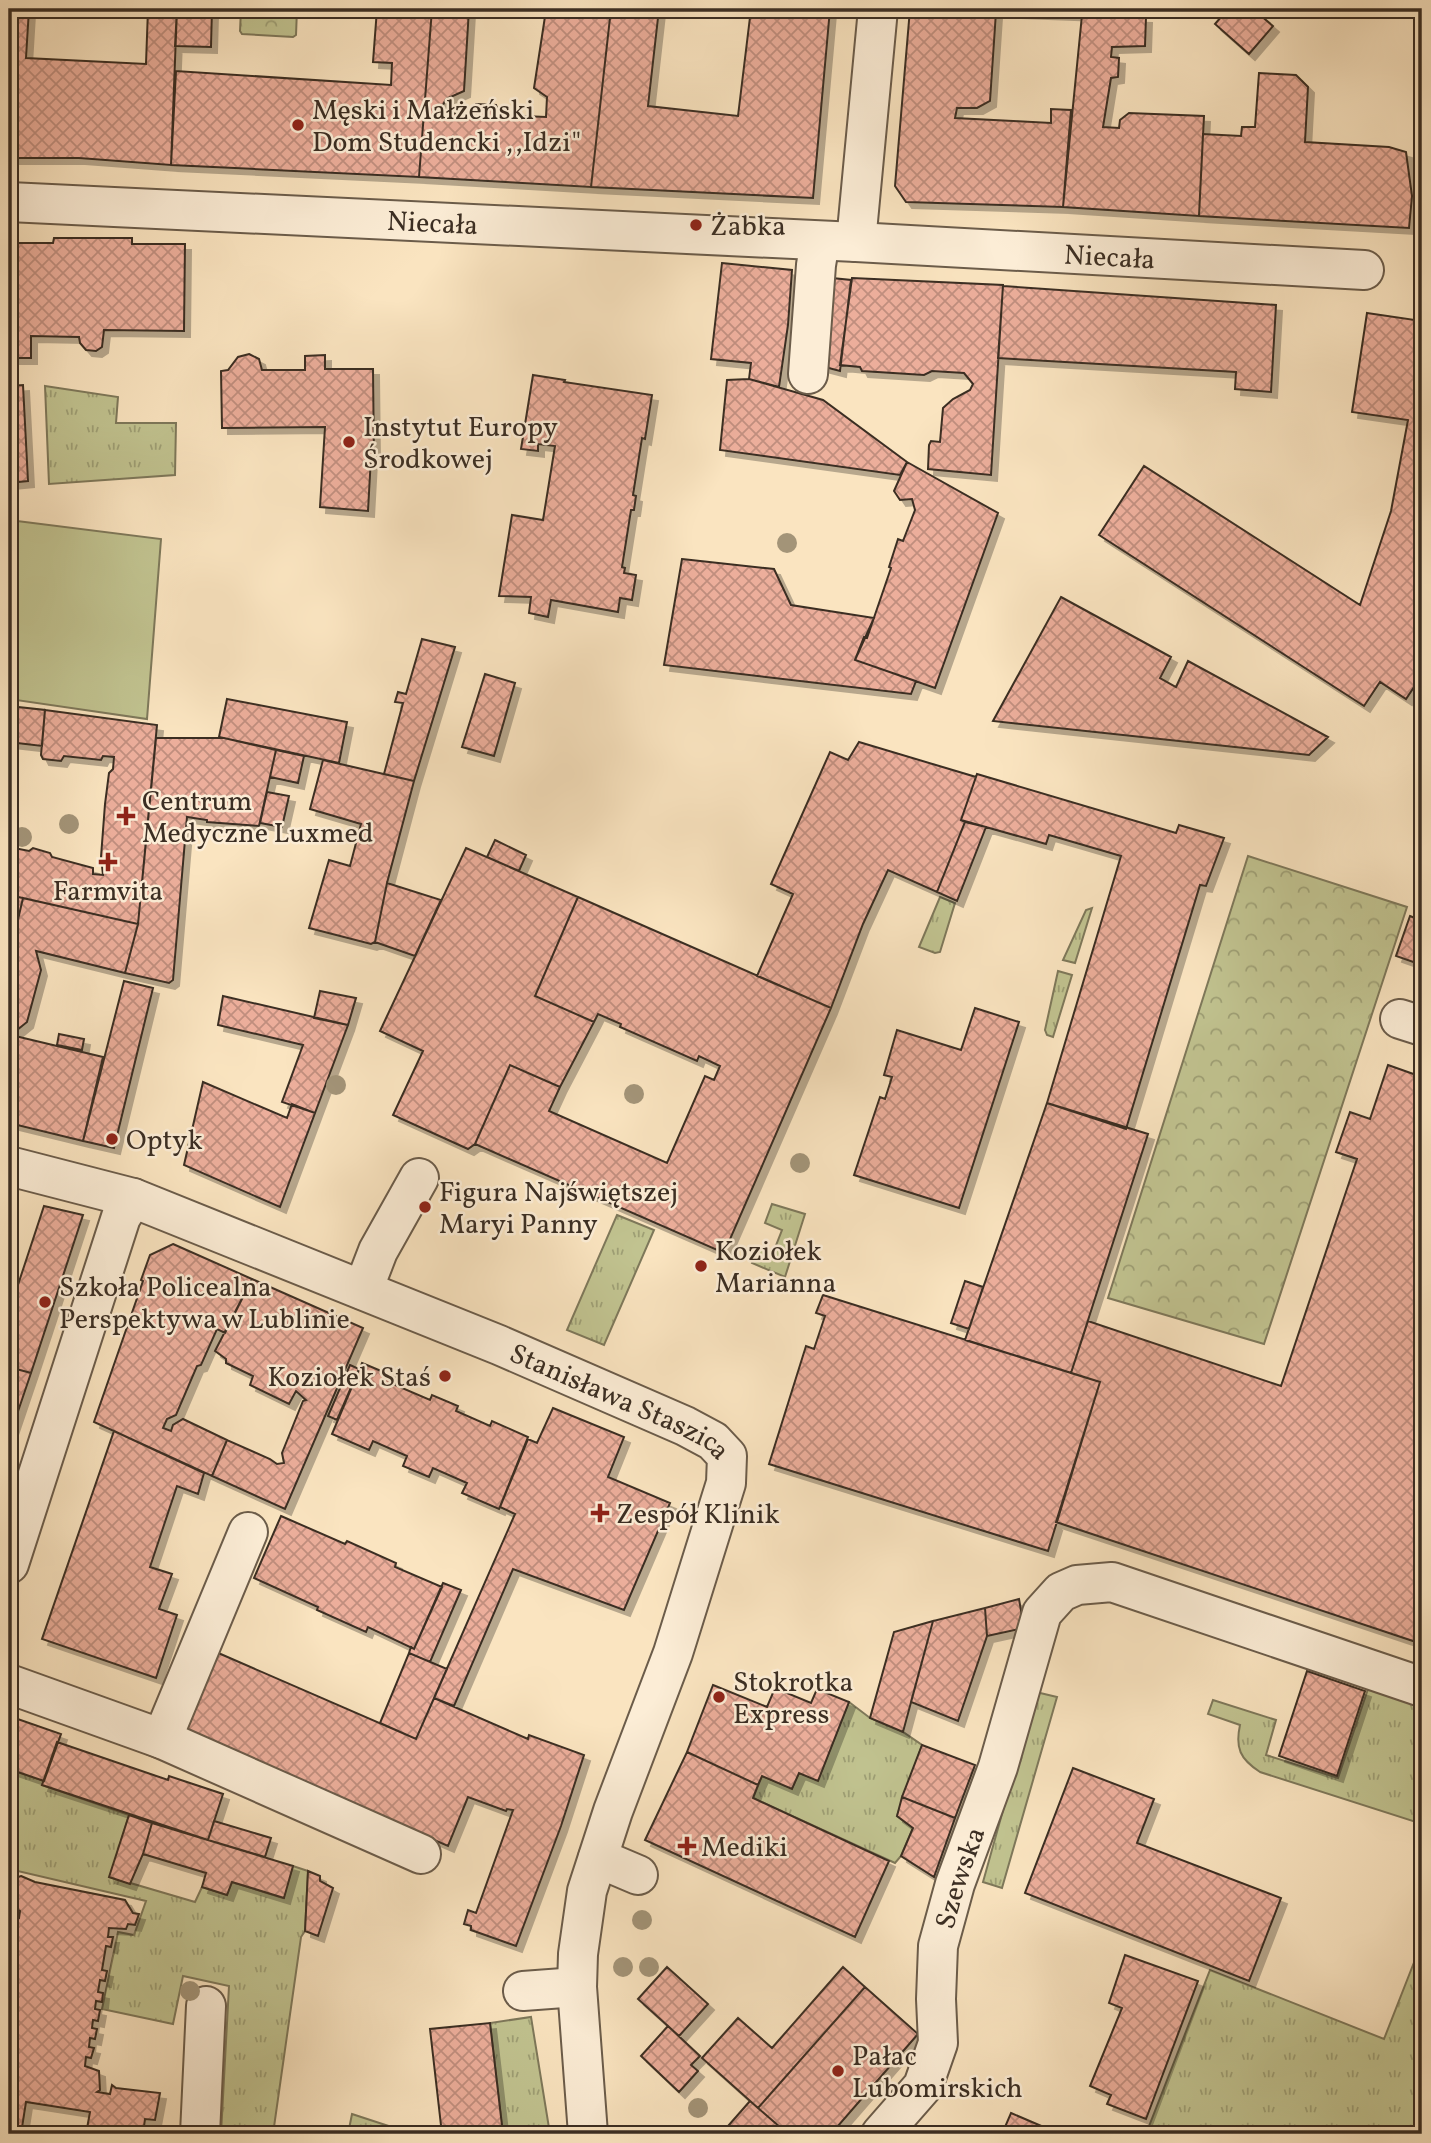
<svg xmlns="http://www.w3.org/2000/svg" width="1431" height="2143" viewBox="0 0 1431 2143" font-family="Vollkorn,serif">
<defs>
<pattern id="grass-tufts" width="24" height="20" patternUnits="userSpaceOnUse" patternTransform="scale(1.75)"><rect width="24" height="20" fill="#c1c390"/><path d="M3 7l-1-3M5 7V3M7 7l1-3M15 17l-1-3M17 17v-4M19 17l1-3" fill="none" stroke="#9e9f75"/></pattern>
<pattern id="forest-crowns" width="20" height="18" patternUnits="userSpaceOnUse" patternTransform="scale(1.75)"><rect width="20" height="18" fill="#c1c390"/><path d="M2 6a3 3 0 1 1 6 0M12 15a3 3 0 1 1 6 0" fill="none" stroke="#9e9f75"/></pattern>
<pattern id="building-cross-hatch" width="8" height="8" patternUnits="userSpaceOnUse" patternTransform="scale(1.75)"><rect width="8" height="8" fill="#ecae9b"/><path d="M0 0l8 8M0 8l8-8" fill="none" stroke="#c08e7e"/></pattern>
<filter id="shadow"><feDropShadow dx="6" dy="6" stdDeviation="0" flood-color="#0004"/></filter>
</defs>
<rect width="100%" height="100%" fill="#fae4c0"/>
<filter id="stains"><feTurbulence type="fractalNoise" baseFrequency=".00286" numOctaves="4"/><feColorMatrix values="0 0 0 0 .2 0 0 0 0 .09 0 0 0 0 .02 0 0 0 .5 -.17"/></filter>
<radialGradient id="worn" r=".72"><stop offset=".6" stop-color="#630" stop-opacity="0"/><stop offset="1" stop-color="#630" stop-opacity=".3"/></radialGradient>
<!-- grass -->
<path fill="url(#grass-tufts)" stroke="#7e785a" stroke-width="2" d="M45,386L118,397L116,423H176L175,475L49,484Z
M940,897L955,903L940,952L935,953L919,947Z
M1092,908L1075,963L1063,960L1086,910Z
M1058,971L1072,975L1053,1037L1047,1035L1045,1030Z
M772,1204L805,1214L785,1277L752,1263L757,1248L773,1253L782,1230L765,1223Z
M617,1215L654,1230L604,1345L567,1330Z
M1368,1689L1422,1706V1824L1260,1772C1240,1759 1235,1748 1240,1725L1208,1714L1213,1700L1276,1720L1266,1755L1338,1778Z
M1036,1692L1057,1697L1002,1888L983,1882Z
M849,1702L870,1718L903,1732L922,1745L897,1816L913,1828L901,1856L895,1863L753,1798L762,1776L792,1788L799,1773L818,1780Z
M9,1769L44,1781L42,1785L129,1815L110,1877L195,1902L202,1887L227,1895L232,1882L283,1898L293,1866L308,1871L305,1931L301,1937L273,2134H221L229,1986L183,1976L173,2024L102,2009L118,1932L134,1935L146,1901L9,1869Z
M1422,1942V2134H1146L1210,1970L1384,2039Z
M531,2017L550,2134H503L490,2023Z
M352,2114L413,2134H348Z"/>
<!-- forest -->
<path fill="url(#forest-crowns)" stroke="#7e785a" stroke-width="2" d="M241,9H297L296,35L293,37L242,34L240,31Z
M1248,856L1407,907L1264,1344L1108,1298Z"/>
<!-- pitch -->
<path fill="#c1c390" stroke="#7e785a" stroke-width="2" d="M9,520L161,539L147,719L9,699Z"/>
<!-- building -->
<path fill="url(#building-cross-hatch)" stroke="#3b2e23" stroke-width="2" filter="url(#shadow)" d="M9,9H29L26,58L146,64L148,9H177L171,165L79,158H9Z
M177,9H212L211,47L175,46Z
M377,9H432L419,177L171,165L176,71L391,85L392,63L373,62Z
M432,9H469L464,91L446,99L439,113L470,114L476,104L496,105L500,115L546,117L547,97L534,88L546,10L611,9L591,187L419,177Z
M611,9H659L648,106L738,116L751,9H830L813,198L591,187Z
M910,9L996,12L990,101L977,108H957L955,118L1051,123V109L1071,110L1063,207L906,202L895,186Z
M932,9H1121L1120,16Z
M1228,9H1253L1273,26L1249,54L1215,24Z
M1082,15L1146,17L1145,46L1112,47L1111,57L1119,58L1118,77L1111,78L1103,127L1119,128L1120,120L1129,113L1204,116L1199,216L1063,207Z
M1259,73L1296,75L1308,87L1305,142L1389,147L1406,152L1412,196L1409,228L1199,216L1203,134L1241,136L1242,127H1255Z
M54,238H132V244H185L184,331L104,330L102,347L96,351L86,350L80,343L79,337L31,336V358H9V243H53Z
M722,263L792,270L788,325L779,387L749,379L751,363L711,359Z
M832,278L851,280L840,371L821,366Z
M852,278L1003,285L991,475L928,469L929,445L931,441L940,442L943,408L953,399L970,390L973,384L964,373L932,371L924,375L862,371L860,367L840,365Z
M1003,286L1276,305L1271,392L1235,389L1236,372L998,358Z
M1367,313L1422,321V675L1406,699L1380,682L1364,706L1099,535L1144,466L1360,605L1391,511L1408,420L1352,412Z
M249,354L259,359L262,370H305V356L325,355V369H373L374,457H371L368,511L320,507L325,427L222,428L221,371L228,370L238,357Z
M533,375L565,380L564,382L652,395L645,439L642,438L633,495L636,496L634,510H631L622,567L625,568L624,573L636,575L632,600L620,598L618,612L551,600L548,617L529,613L531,597L499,596L512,515L543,520L555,446L538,444V451L521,449Z
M749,379L823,400L907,462L900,475L720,450L727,380Z
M23,385L28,481L9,483V386Z
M907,462L998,513L935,688L855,660L864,637L867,638L891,568L889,567L898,539L903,541L915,510L912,499L900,500L894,491Z
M682,559L774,569L791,605L874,618L855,660L916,681L911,694L664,665Z
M1061,597L1171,657L1160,678L1176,687L1188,661L1328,737L1309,755L993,721Z
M422,639L455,647L414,781L384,774L403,703L395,702L398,692L406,694Z
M485,674L515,683L494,756L462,747Z
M227,699L347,722L339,763L219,737Z
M9,706L45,710L42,746L9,742Z
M45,710L157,725L138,924L9,895V847L29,851L33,848L50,853L52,857L93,868V874L103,875L101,857L105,804L109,773L113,769L114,757L103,756L101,760L64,756L61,761L43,759L41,755Z
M156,738H224L276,750L259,826L207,822V820L187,817L173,980L169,983L125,973L138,924Z
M859,742L976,777L961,820L965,822L937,892L888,870L863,924L831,1008L757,976L793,894L771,884L830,752L848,760Z
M276,750L304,756L298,783L270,777Z
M323,760L414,781L387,883L375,942L371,944L309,928L329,860L350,866L361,824L310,809Z
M977,774L1176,833L1179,825L1224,838L1206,886L1200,885L1126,1129L1047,1103L1121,856L1049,835L1046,844L961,820Z
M267,792L289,796L282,827L260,823Z
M965,822L986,827L957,901L937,892Z
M495,840L526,855L519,871L487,857Z
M466,848L578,897L535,996L594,1022L560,1087L510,1065L475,1144L468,1149L393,1115L423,1051L380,1031Z
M387,883L441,900L415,956L375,942Z
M9,895L23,898L9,958Z
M578,897L831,1008L724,1253L475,1144L510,1065L560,1087L549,1111L667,1163L705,1076L714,1080L720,1066L699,1056L697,1061L620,1027L621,1024L598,1014L594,1022L535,996Z
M23,898L138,924L125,973L36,951L41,970L27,1022L11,1035L103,1057L83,1141L9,1123V958Z
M1410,916L1422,921V965L1396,956Z
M124,981L153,988L114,1148L83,1141Z
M320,991L356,998L348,1025L314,1018Z
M223,996L348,1025L315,1113L282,1102L303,1045L218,1025Z
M975,1008L1019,1022L959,1208L854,1175L880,1097L885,1099L892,1077L884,1075L897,1030L961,1050Z
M59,1034L84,1039L82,1050L57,1045Z
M1388,1065L1422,1077V1644L1056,1522L1100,1382L1071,1373L1088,1321L1281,1386L1357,1159L1336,1152L1350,1112L1370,1119Z
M203,1082L287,1118L292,1104L315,1113L280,1207L184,1165Z
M1047,1103L1148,1134L1071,1373L965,1340Z
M44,1206L83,1215L31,1373L9,1367V1312Z
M173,1244L252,1279L225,1333L217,1329L201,1365L197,1366L176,1415L167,1419L163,1428L171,1431L173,1425L183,1419L227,1440L212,1476L94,1422L143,1281L141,1280L150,1255Z
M252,1279L363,1328L285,1509L212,1476L227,1440L270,1459L277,1464L284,1463L282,1453L303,1401L306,1400L296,1391L289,1404L250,1385L253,1376L226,1363V1359L215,1351Z
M965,1281L983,1287L969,1329L951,1323Z
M823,1295L1100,1382L1048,1551L769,1464L806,1346L814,1349L825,1316L816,1313Z
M362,1363L398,1378L395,1385L430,1400L432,1395L458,1406L456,1411L490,1426L492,1421L528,1437L499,1509L462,1493L467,1483L433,1468L429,1477L403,1466L407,1456L373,1441L369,1450L332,1434Z
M350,1365L359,1369L337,1420L328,1416Z
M9,1367L31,1373L9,1438Z
M553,1408L624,1437L608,1477L670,1503L624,1610L513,1569L454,1706L434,1698L515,1514L500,1507L528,1439L537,1443Z
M114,1431L204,1473L198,1494L177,1486L150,1567L172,1574L159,1609L177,1615L156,1678L42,1639Z
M281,1516L345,1544L347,1541L396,1563L395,1567L442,1587L414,1649L368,1627L366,1632L317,1610L318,1607L254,1578Z
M443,1583L461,1590L430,1662L409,1653L411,1647L414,1649Z
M1019,1599L1024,1628L987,1636L985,1608Z
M985,1608L987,1636L958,1721L911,1702L933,1621Z
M933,1621L903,1732L870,1718L894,1632Z
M216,1652L416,1739L434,1698L528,1739L529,1735L584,1755L561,1826L516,1946L471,1930V1926L464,1924L468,1910L476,1913L513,1810L507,1809L506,1811L468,1797L448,1846L182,1731Z
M409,1653L447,1669L416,1739L380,1723Z
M1307,1671L1365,1691L1337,1776L1279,1756Z
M713,1685L767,1707L775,1688L811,1703L817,1689L849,1702L818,1781L799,1773L792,1789L762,1776L758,1785L687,1752Z
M9,1716L61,1734L44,1781L9,1769Z
M57,1742L168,1780L169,1776L223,1794L208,1840L42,1785Z
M922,1745L975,1765L955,1818L902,1797Z
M687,1752L758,1785L753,1798L889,1861L855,1937L645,1840Z
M1073,1768L1154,1799L1137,1843L1281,1898L1249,1981L1025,1893Z
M902,1797L955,1818L934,1877L901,1856L913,1828L897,1816Z
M129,1815L152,1823L143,1854L130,1884L109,1877Z
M214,1821L271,1838L265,1857L208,1840Z
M152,1823L293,1866L284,1898L232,1882L227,1895L202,1887L206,1873L143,1854Z
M308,1871L320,1876V1881L333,1888L318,1936L305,1931Z
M21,1876L35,1882L125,1900L133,1913L139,1914L135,1925L128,1924L126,1929L109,1928L108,1937H113L111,1947L106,1946L102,1970L107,1971L105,1981L100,1980L98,1992L103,1993L102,2002L96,2001L95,2009L100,2010L98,2021L93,2020L92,2028L97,2029L95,2039L90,2038L89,2047L94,2048L91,2058L86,2057L85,2066L99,2071L100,2090L97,2092L110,2094L112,2085L116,2088L160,2093L155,2120L145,2119L143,2134H86L90,2112L26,2102L21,2134H9V1954L12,1955L17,1928L12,1927L15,1917L19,1918L20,1911L9,1905V1880Z
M1125,1955L1198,1981L1146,2119L1107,2104L1111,2095L1090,2086L1122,2008L1109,2003Z
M667,1967L708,2004L679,2036L638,1999Z
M843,1967L865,1987L758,2108L702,2058L738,2018L772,2048Z
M865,1987L918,2034L831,2134H788L758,2108Z
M490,2023L503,2134H442L430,2029Z
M668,2026L700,2056L691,2065L698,2071L679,2092L641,2056Z
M750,2101L758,2108L788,2134H721Z
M1011,2113L1060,2134H1002Z"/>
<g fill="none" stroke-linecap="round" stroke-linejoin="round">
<!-- minor casing -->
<g stroke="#6b5c4a" stroke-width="42">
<g id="minor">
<path id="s1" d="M9,202L856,242L1364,270"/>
<path d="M856,242L878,9"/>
<path d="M808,374L816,265L820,241"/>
<path d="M1400,1019L1422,1026"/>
<path id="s2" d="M9,1166L133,1198L499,1345L685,1426L713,1441L727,1456L726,1483L673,1653L613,1811L587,1891L578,1954L577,1987L588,2134"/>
<path d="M363,1290L378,1251L419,1178"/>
<path d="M9,1564L121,1217L133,1198"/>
<path d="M9,1684L162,1739L248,1532"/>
<path d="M155,1736L421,1854"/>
<path d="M598,1858L638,1875"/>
<path d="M523,1991L577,1987"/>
<path d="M200,2134L206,2006"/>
<path id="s3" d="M881,2134L923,2086L938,2043L936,1999L938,1946L955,1884L998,1767L1042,1613L1061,1592L1077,1585L1112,1582L1422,1687"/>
</g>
</g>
<!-- minor -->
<use href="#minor" stroke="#fcedd6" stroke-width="38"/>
</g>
<!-- trees -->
<g fill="#a39478">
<circle cx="787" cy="543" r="10"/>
<circle cx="69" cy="824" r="10"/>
<circle cx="22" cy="837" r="10"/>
<circle cx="336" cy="1085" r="10"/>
<circle cx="634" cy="1094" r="10"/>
<circle cx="800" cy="1163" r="10"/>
<circle cx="642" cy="1920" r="10"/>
<circle cx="623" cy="1967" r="10"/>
<circle cx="649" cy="1967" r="10"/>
<circle cx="190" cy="1991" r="10"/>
<circle cx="698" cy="2108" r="10"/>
</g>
<!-- markers -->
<g fill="#8f2418" stroke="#fcedd6" stroke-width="2.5">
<circle cx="298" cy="125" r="7"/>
<circle cx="696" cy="225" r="7"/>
<circle cx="349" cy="442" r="7"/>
<path d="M122.5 805.5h7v7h7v7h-7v7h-7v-7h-7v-7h7z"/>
<path d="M104.5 851.5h7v7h7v7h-7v7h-7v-7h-7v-7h7z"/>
<circle cx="112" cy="1139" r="7"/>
<circle cx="425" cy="1207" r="7"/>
<circle cx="701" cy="1266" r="7"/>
<circle cx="45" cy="1302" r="7"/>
<circle cx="445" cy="1376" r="7"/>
<path d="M596.5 1502.5h7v7h7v7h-7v7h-7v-7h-7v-7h7z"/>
<circle cx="719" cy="1697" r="7"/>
<path d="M683.5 1835.5h7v7h7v7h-7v7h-7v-7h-7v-7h7z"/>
<circle cx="838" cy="2071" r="7"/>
</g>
<g text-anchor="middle" stroke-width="5" stroke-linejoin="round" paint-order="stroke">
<!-- poi labels -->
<g font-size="28" fill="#3b2e23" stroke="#fcedd6" text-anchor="start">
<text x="312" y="119">Męski i Małżeński<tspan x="312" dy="32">Dom Studencki ,,Idzi"</tspan></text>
<text x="710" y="235">Żabka</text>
<text x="363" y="436">Instytut Europy<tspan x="363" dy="32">Środkowej</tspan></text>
<text x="142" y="810">Centrum<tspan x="142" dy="32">Medyczne Luxmed</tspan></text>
<text x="108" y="900" text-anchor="middle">Farmvita</text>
<text x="126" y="1149">Optyk</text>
<text x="439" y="1201">Figura Najświętszej<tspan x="439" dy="32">Maryi Panny</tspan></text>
<text x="715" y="1260">Koziołek<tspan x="715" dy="32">Marianna</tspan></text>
<text x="59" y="1296">Szkoła Policealna<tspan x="59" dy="32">Perspektywa w Lublinie</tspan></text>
<text x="431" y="1386" text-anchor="end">Koziołek Staś</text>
<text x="616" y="1523">Zespół Klinik</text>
<text x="733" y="1691">Stokrotka<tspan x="733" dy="32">Express</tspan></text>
<text x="701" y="1856">Mediki</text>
<text x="852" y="2065">Pałac<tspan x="852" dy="32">Lubomirskich</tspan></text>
</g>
<!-- street labels -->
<g font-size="28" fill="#3b2e23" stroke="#fcedd6">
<text dy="10" stroke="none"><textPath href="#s1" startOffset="424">Niecała</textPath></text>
<text dy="10" stroke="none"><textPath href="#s1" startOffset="1102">Niecała</textPath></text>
<text dy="10" stroke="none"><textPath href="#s2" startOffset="656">Stanisława Staszica</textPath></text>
<text dy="10" stroke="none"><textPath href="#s3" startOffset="278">Szewska</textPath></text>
</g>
</g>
<!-- margin -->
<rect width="1431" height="2143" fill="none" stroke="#fae4c0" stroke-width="35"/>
<rect x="10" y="10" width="1410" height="2122" fill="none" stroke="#3b2e23" stroke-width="3.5"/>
<rect x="18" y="18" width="1396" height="2108" fill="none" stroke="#3b2e23" stroke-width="2"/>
<rect width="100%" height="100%" filter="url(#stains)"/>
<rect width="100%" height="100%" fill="url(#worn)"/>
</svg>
